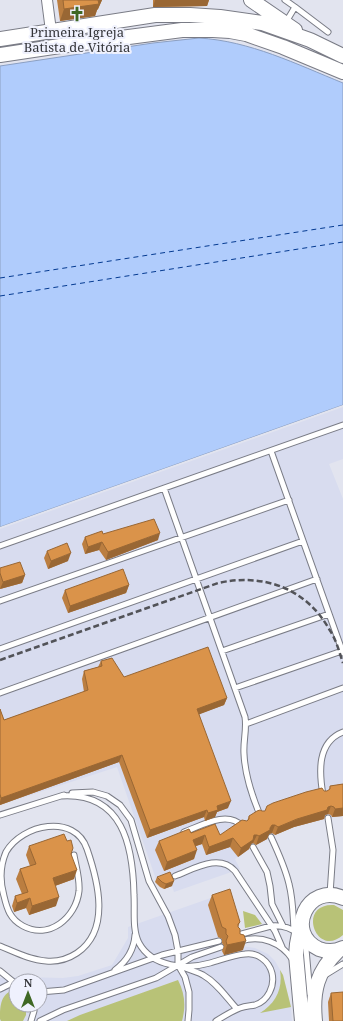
<svg xmlns="http://www.w3.org/2000/svg" width="343" height="1021" viewBox="0 0 343 1021" font-family="'Noto Serif',serif">
<rect width="100%" height="100%" fill="#e2e4ef"/>
<!-- built -->
<path fill="#d8dcef" fill-rule="evenodd" d="M343,405V459L329,464L343,499V816L324,819L294,827L279,833L251,848L235,859L240,869L174,892L172,886L164,889L158,885L117,767L0,805V527Z
M225,893L241,946L255,948L268,954L275,961L283,975L291,1007L292,1021H0V978L23,977L63,978L78,976L112,965L128,938V927ZM16,981H40V1005H16Z"/>
<!-- green -->
<path fill="#b8c277" d="M334,905L343,910V935C316,959 296,903 334,905Z
M243,911L255,915L262,924L245,928Z
M280,970L283,975L291,1007L260,1013C276,1003 283,989 280,970Z
M178,980C185,994 186,1006 182,1021H67L80,1015Z
M11,991H16V1005H26V1015L23,1021H1L0,1019C0,1008 0,996 11,991Z"/>
<!-- water -->
<path fill="#b0ccfc" stroke="#8b9fc2" d="M199,38C250,41 296,64 343,83V405L0,527V66L153,43Z"/>
<!-- pier -->
<path fill="#e2e4ef" d="M343,405V407L0,529V527Z"/>
<g fill="none" stroke-linecap="round" stroke-linejoin="round">
<!-- ferry -->
<path stroke="#043a91" stroke-width="1" stroke-dasharray="5 4" stroke-linecap="butt" d="M0,278L343,225
M0,296L343,242"/>
<!-- service casing -->
<g stroke="#7a7c86" stroke-width="7">
<path id="service" d="M285,0L295,7L286,22
M295,7L328,32
M271,451L343,653
M164,488L245,717C247,730 243,741 244,754C245,776 252,796 260,815
M0,546L343,425
M0,601L289,500
M0,649L303,541
M222,651L329,614
M235,688L342,651
M0,693L317,579
M246,724L343,688
M72,793L93,792L107,796L120,805L131,820L149,881L168,916L175,935L178,951V965L185,977L189,992V1010L188,1021
M323,795C319,772 317,742 343,732
M61,796C123,792 133,846 134,895C135,911 132,929 139,943C152,967 186,970 210,963C221,960 233,955 245,954C257,952 269,961 272,973C275,986 268,1001 255,1005C250,1006 245,1006 240,1008C232,1011 224,1016 216,1021
M0,815L64,795
M328,818L333,850L330,894
M184,832C201,826 227,810 242,826
M271,837C278,852 285,867 289,884C293,899 293,915 294,930
M253,847L267,872L270,886L272,904L283,926
M175,876C194,869 219,853 235,871L275,931L282,947
M238,935L271,926C282,925 290,927 298,934
M241,941C261,935 281,942 293,960
M303,942L306,949L310,994
M0,946C15,952 30,960 46,961C57,962 68,959 77,953C111,930 98,881 87,849C75,813 22,824 6,852C0,866 0,882 4,896C7,909 10,919 23,926C49,940 76,918 79,891C80,879 76,867 74,855
M185,968C191,970 197,972 203,975C217,983 226,997 237,1009
M115,970C127,961 134,949 135,935
M0,971L16,984
M325,975L343,964
M0,989L10,984H16
M40,992L64,990L162,955L219,941
M31,1021L34,1011V1005
M40,1021L63,1010L156,978L192,957L221,947"/>
</g>
<!-- minor casing -->
<g stroke="#7a7c86" stroke-width="12">
<path id="minor" d="M47,0L51,31"/>
</g>
<!-- secondary casing -->
<g stroke="#7a7c86" stroke-width="16">
<path id="secondary" d="M251,0L295,30
M0,39L155,15H190L220,17L262,23L310,40L343,56
M0,55L60,46L182,30H213L230,31L246,34L283,47L343,72
M343,898C308,882 284,933 319,949C327,952 335,952 343,948
M301,923L297,944L296,955L302,1021
M315,1021C312,991 317,971 339,950"/>
</g>
<!-- service -->
<use href="#service" stroke="#fff" stroke-width="5"/>
<!-- minor -->
<use href="#minor" stroke="#fff" stroke-width="10"/>
<!-- secondary -->
<use href="#secondary" stroke="#fff" stroke-width="14"/>
<!-- rail -->
<path stroke="#525358" stroke-width="2.5" stroke-dasharray="6 3" stroke-linecap="butt" d="M0,660L218,583C263,573 306,588 329,629C336,639 339,651 343,663"/>
</g>
<!-- wall -->
<path fill="#bb7e40" d="M57,0H102L98,9L97,10L95,16L60,21Z
M153,0H209L207,6L153,7Z
M103,534L158,540L106,560L99,550L85,554L82,544L85,537Z
M47,551L68,561L48,569L44,558Z
M0,568L25,575L22,583L0,589Z
M129,585L126,593L68,613L62,598L65,590Z
M101,661L124,677L227,698L224,705L199,714L228,808L217,812L215,817L205,821L204,817L147,838L119,762L0,805V709L4,720L84,692L82,679L84,671L98,667Z
M343,784V816L332,817L331,815L328,814L325,815L324,819L294,827L275,835L272,833L269,834L267,839L256,845L253,843L251,844L249,849L238,857L230,847L206,855L202,844L196,846L194,859L164,871L155,850L159,841L191,833L220,835L247,821L249,816L265,811L324,791H327L329,790L330,786Z
M29,846L71,854L74,879L55,886L56,906L29,915L26,908L14,912L12,906L15,896L22,894L16,879L20,869L30,866L26,855Z
M157,877L172,886L164,889L160,887L155,882Z
M212,895L240,922L238,927L240,934L243,950L224,955L222,951L224,946L222,943V939L218,937L208,905Z
M331,993L343,1021H329L328,1002Z"/>
<!-- shaded-wall -->
<path fill="#996734" d="M97,0H102L98,9L97,10L95,16L60,21L64,9Z
M155,0H209L207,6L153,7Z
M160,533L158,540L106,560L108,552Z
M102,542L99,550L85,554L88,547Z
M71,553L68,561L48,569L51,561Z
M25,575L22,583L0,589L3,582Z
M129,585L126,593L68,613L70,606Z
M227,698L224,705L195,716L197,709Z
M122,755L119,762L0,805V802L1,798Z
M231,801L228,808L217,812L215,817L205,821L208,813L217,806Z
M331,806L328,814L325,815L324,819L294,827L275,835L278,827Z
M343,808V816L332,817L335,809Z
M207,810L204,817L147,838L150,830Z
M272,825H275L272,833L269,834L267,839L256,845L259,836L270,828Z
M205,835L202,844L190,848L193,840Z
M254,835H257L253,843L251,844L249,849L238,857L241,848Z
M233,838L230,847L206,855L209,847Z
M197,850L194,859L164,871L167,862Z
M77,870L74,879L49,888L53,878Z
M174,881L172,886L164,889L166,884Z
M59,897L56,906L29,915L32,906Z
M30,898L26,908L14,912L17,903Z
M246,941L243,950L224,955L227,945Z"/>
<!-- building -->
<path fill="#da934a" stroke="#996734" d="M63,0H98L99,4L64,9Z
M154,519L160,533L108,552L102,542L88,547L85,537L102,531L103,534Z
M67,543L71,553L51,561L47,551Z
M20,562L25,575L3,582L0,573V568Z
M123,569L129,585L70,606L65,590Z
M208,647L227,698L197,709L231,801L217,806L218,810L208,813L207,810L150,830L122,755L1,798L0,794V709L4,720L88,690L84,671L102,666L101,661L112,658L124,677Z
M343,784V808L335,809L334,807L331,806L328,807L327,810L297,819L278,827L275,825H272L270,828V830L259,836L257,835H254L253,840L241,848L233,838L209,847L205,835L193,840L197,850L167,862L159,841L189,829L191,833L215,824L220,835L242,820L247,821L249,819V816L257,811L260,810L262,811H265L267,806L273,803L306,792L322,788L324,791H327L330,789V786Z
M64,834L67,841L71,840L73,848L71,854L77,870L53,878L59,897L32,906L30,898L17,903L15,896L28,892L20,869L36,864L29,846Z
M170,872L174,881L166,884L162,882L157,877Z
M230,889L240,922L238,924V927L240,929V934L244,935L246,941L227,945L226,941L228,936L226,934V929L222,927L212,895Z
M343,992V1021H333L331,993Z"/>
<!-- icons -->
<defs>
<g id="church-bare" transform="scale(1.2)"><path d="M-1.2-6h2.4v3.5h3.3v2.4h-3.3V6h-2.4V-.1h-3.3v-2.4h3.3Z" fill="#3f6824" stroke="#eff1fd" stroke-width="2.5" paint-order="stroke"/></g>
</defs>
<g fill-rule="evenodd">
<use href="#church-bare" x="77" y="14"/>
</g>
<g text-anchor="middle" stroke-width="4" stroke-linejoin="round" paint-order="stroke">
<!-- poi labels -->
<g font-size="13" fill="#35363a" stroke="#eff1fd">
<text x="77" y="37">Primeira Igreja<tspan x="77" dy="15">Batista de Vitória</tspan></text>
</g>
</g>
<!-- north arrow -->
<g transform="translate(28 993)"><circle r="19" fill="#eff1fd" stroke="#a5a6af"/>
<path d="M0-3L7 15L0 10L-7 15Z" fill="#3f6824"/>
<text y="-6" font-size="11" font-weight="bold" text-anchor="middle" fill="#35363a">N</text>
</g>
</svg>
